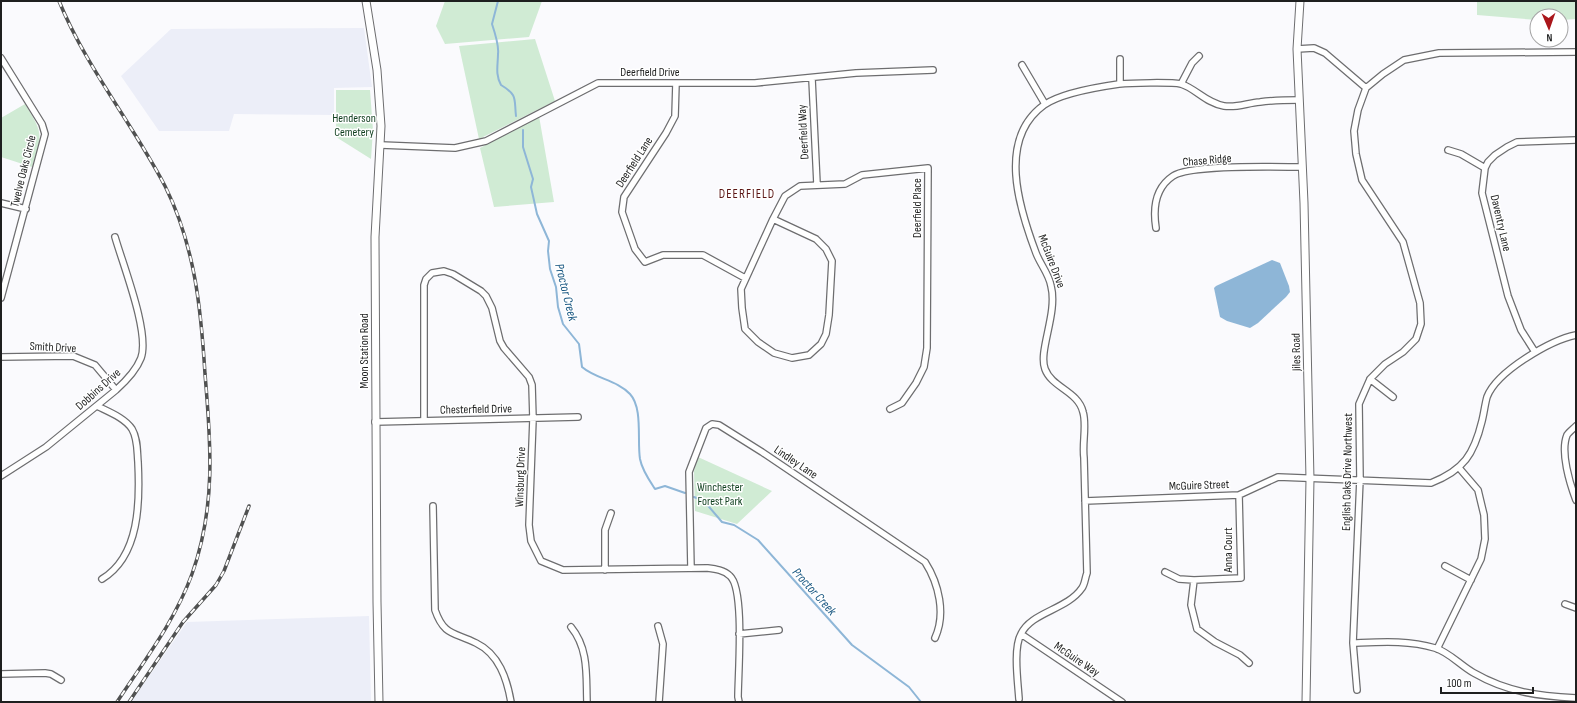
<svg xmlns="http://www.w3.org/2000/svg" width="1577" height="703" viewBox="0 0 1577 703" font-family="'Sofia Sans Condensed',sans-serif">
<rect width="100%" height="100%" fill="#fafafd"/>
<!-- built -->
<path fill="#eceef8" d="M364,28L372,87L334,88V115L234,114L229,131H159L121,76L171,29Z
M369,616L371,702H131L187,622Z"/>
<!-- green -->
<path fill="#d0ebd4" d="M445,1H542L529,37L445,44L436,26Z
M1477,1H1576V19L1561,20V16H1537V20L1477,15Z
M535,39L555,101L479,139L459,46Z
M336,90H370L373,130L371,159L336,137Z
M25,104C43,133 43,135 32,167L1,157V118Z
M539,116L554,202L494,207L480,148Z
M698,457L772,491L737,524L695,511L694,471Z"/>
<!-- water -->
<path fill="#8eb6d7" d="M1272,260L1280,263L1289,286L1290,292L1286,297L1258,323L1250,328L1227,321L1220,317L1214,288L1216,286Z"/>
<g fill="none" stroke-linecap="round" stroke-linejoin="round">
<!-- stream -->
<path stroke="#8eb6d7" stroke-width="2" d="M498,1L492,24C494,30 499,47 498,54C498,65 495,74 501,85C518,95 514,99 516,116
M523,130V147L533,179L531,187L537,214L549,241L548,251L550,269L556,287L558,307L563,324L579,344L582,367C596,379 617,380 630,394C643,408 637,440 640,459C642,470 649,480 655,489L665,486L685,493
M694,497L704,501L722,522L734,525L758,540L852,645L909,687L921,702"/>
<!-- minor casing -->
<g stroke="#6d6d6f" stroke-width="8">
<path id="minor" d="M1297,49L1314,48L1325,53L1366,88
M1,58L42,124L45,134L1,298
M1120,59V84
M1022,65L1045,104
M812,79L817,184
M676,83L675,116L666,133L624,197L622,212L635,249L645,262L663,255H703L745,278
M1181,84L1192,63L1199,56
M381,145L455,148L486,141L598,83H755L856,73L933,70
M1448,150L1461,154L1485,168
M1,203L26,209
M773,219L816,239L826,249L832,261L829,315L826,334L821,344L809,355L792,358L774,353L758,342L745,329L742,308L741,289L773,219L785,196L800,186L845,184L862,175L928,168L927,348L924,367L916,383L902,403L890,409
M1156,228C1153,209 1155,188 1173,176C1190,164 1277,167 1302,167
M1535,352L1521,330L1508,296L1482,193L1485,168L1488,162L1495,155L1507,147L1517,142L1576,140
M1,357L73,356L95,365L116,390
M1370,379L1393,397
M97,406C109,412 125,418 132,429C138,439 137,452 138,462C140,501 140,556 102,579
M424,421V285L426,279L432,273L444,271L453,274L481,291L486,296L492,308L500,341L504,348L529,377L532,385L533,419L529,525L531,541L541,561L563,570L707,568C715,569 724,570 730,576C745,589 738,675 738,697L739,702
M375,422L578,417
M1576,426C1573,429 1569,432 1567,435C1560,452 1570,484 1576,500
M1,476L46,447L116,390C126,381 136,371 141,358C150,333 123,265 115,237
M1085,501L1239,495L1278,477L1431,483C1464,470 1474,454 1482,421C1484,413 1485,404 1487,397C1497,371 1551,340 1576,335
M433,506L435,610C444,636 454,632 476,643C499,654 507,679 511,702
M1445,566L1471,580
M691,568L689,472L706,428L712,424L719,425L762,452L925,562C939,584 946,614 935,638
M605,570V530L611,513
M1165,572L1179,579L1194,580L1241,578L1239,495
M1194,580L1191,605L1197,629L1215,642L1240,655L1249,663
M1565,604L1576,608
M658,626L663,644L659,702
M571,627C589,649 586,676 587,702
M739,634L779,630
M1021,634L1122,702
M1353,643C1381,642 1408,640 1435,648C1449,652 1461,666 1474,673C1507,692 1538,696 1576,698
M1437,649L1481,559L1485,539L1484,515L1478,490L1460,469
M1,674L45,673L51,674L61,680
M1357,690L1353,643L1360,479L1359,404L1370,379L1385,364L1403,352L1416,339L1421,324L1420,303L1403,242L1362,180L1356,154L1354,131L1358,110L1366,88L1383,74L1404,60L1439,53L1576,52
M1019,699C1018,683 1013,648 1021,634C1031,612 1067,610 1082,588C1085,584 1085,578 1087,573L1084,458C1082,443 1087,425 1083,412C1078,391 1052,388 1045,369C1038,351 1058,313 1051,286C1049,274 1040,264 1036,253C1019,208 997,139 1044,105C1061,93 1098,87 1119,84C1130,83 1171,82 1181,84C1195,88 1206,103 1224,106C1237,108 1247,103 1260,102C1273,100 1286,100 1299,100"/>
</g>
<!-- tertiary casing -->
<g stroke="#6d6d6f" stroke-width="9">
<path id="tertiary" d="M366,1L377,70L381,126L375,237L377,602L379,702
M1300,1L1297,49L1304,203L1310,479L1306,702"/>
</g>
<!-- minor -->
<use href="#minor" stroke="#fff" stroke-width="5.5"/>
<!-- tertiary -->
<use href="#tertiary" stroke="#fff" stroke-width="7"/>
<!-- rail casing -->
<g stroke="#505151" stroke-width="3.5">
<path id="rail" d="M59,1C86,67 132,123 165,186C195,246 201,309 205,374C211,444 216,507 192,574C175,621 144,661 117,702
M129,702L183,622L216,585L224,571L249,506"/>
</g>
<!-- rail -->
<use href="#rail" stroke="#fff" stroke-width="2" stroke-dasharray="6" stroke-linecap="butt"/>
</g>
<g text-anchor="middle" stroke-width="3" stroke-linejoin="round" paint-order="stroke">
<!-- street labels -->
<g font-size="12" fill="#1e1f1f" stroke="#fff">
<text x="650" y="76">Deerfield Drive</text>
<text transform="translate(803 132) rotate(-93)" y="4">Deerfield Way</text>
<text transform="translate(1207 160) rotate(-5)" y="4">Chase Ridge</text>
<text transform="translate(634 162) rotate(-57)" y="4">Deerfield Lane</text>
<text transform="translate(23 171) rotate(-76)" y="4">Twelve Oaks Circle</text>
<text transform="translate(917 208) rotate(-90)" y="4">Deerfield Place</text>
<text transform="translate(1501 223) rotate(77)" y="4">Daventry Lane</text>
<text transform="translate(1052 261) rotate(69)" y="4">McGuire Drive</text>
<text transform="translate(53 347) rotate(3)" y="4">Smith Drive</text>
<text transform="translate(364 351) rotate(-90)" y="4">Moon Station Road</text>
<text transform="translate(1296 352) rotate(-91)" y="4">Jiles Road</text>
<text transform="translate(98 389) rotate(-42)" y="4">Dobbins Drive</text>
<text transform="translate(476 409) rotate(-1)" y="4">Chesterfield Drive</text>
<text transform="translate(796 462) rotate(34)" y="4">Lindley Lane</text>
<text transform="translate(1347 472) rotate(-89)" y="4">English Oaks Drive Northwest</text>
<text transform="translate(520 477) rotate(-88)" y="4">Winsburg Drive</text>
<text transform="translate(1199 485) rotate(-2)" y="4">McGuire Street</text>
<text transform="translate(1228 550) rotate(-90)" y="4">Anna Court</text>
<text transform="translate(1077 659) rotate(34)" y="4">McGuire Way</text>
</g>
<!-- park labels -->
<g font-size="12" fill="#0f3e1e" stroke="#fff">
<text x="354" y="122">Henderson<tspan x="354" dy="14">Cemetery</tspan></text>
<text x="720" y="491">Winchester<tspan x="720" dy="14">Forest Park</tspan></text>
</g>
<!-- neighbourhood labels -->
<g font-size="13" letter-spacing="1" fill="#5b1614" stroke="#fff">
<text x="747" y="198">DEERFIELD</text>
</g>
<!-- water labels -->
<g font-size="13" font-style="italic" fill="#195782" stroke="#fff">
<text transform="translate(567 292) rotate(76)" y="5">Proctor Creek</text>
<text transform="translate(815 591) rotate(48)" y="5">Proctor Creek</text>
</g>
</g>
<!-- border -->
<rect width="1577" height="703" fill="none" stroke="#1e1f1f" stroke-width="4"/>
<!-- north arrow -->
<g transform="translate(1549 28) rotate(178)"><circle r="19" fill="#ffffff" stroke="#a5a5a5"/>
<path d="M0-3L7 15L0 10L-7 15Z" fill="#aa161b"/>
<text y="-6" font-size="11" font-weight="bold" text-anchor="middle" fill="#1e1f1f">N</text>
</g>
<!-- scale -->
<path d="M1441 687v6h92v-6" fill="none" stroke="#1e1f1f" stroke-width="2"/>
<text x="1447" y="687" font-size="12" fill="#1e1f1f" stroke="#ffffff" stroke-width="3" paint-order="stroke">100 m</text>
</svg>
